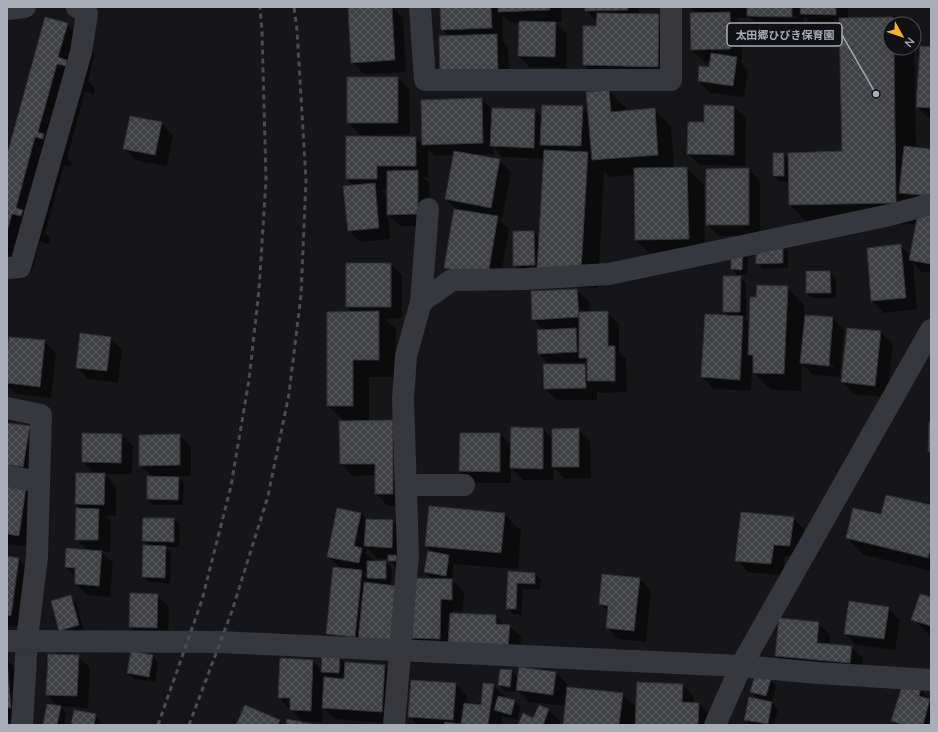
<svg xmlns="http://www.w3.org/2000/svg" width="938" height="732" viewBox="0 0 938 732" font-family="Lato,'Noto Sans JP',sans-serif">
<defs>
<pattern id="building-cross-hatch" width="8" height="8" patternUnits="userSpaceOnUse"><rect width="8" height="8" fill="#404145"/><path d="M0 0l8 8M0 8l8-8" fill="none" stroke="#595a5e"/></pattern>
</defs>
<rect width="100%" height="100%" fill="#161618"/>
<!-- shadow -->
<path fill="#0007" fill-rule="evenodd" d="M380,7H392L403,18L406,72L364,74L352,62Z
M441,7H561L562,22H555L567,34L566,68L530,67L519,56L520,23H511L502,15L503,39H501L508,47L509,83L449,37L442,29Z
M586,7H639V15H658L676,32L675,83L601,82L584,65L597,22L586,10Z
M690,7H848V19L893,18L899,24H890V48H914V39L916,148L931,150V273L922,272L913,263L917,309L884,313L872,301L901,246L911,256L917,224L811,226L790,205L789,182H780L774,176L784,154L789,159L843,152L841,26L813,25L804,16L803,28L759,27L748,16V18H735L742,25V60H739L748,70L744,97L710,93L699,81L710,68L711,61L704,62L692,50L697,14ZM758,15L797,16V18L758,17Z
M67,24L95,53L88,81L95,89L94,94L85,92L67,158L72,163L71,167L64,165L45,233L51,239L49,244L40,241L31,274L13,269L7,263V159Z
M931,48V119L929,118L917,107Z
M398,78L409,89L410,134L360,135L348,123Z
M609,91L626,108V111L654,109L671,126L674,168H687L704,185L705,256L653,257L636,240L635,175L610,177L604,171L598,288L555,286L526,277L514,265L534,232L540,238L545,159L502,157L494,148V154L475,155L499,160L511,172L502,219L498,218L509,229L499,286L456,279L445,267L457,210L446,199L454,155L435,156L428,149V177H423L429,183L430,226H400L388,215L390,239L360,242L349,231L354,186L347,179V137L416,138L423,145L482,99L492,110H535L542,117L582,107L589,114ZM381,190H388V197Z
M734,107L746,118L745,166L700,165L688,154L705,123Z
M161,123L173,135L167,166L136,160L124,148Z
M749,169L760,181V236H719L707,224Z
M782,245L788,251V268L763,269L757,263Z
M742,253L748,258L747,275H737L732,269Z
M391,264L402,275V318L385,319L396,329V377H369V422L393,421L405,505L388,506L376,494V475L353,476L341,464L345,422L328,406L353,313L347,307Z
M830,272L836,278V298H812L807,293Z
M740,277L746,283V317H743L750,324L757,298L787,287L804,305V316L833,318L844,330L840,377L813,375L802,364L801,391L771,390L752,371L751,391L714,389L702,377L729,316L724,311ZM813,363L834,365V367L813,365Z
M577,290L589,301V312H607L619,324V352L626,359L627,392L600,393L597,390V400H557L545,389L550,365L539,354L545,331L533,319ZM576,329H580V333Z
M848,329L881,332L893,344L887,397L854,394L842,382Z
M110,338L122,349L118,383L88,379L77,367Z
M44,341L56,353L51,398L16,394L7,385V388V351L8,352Z
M7,424L29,427L41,439L35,479L7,475Z
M543,429L553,439L578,429L590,441L591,478L565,479L554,468V480H523L511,468V483H472L460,471L461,434H500L511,445Z
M83,434L121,435L133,446L132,474H104L116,486V516H105L111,521L110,552L101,551L113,563L110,597L87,595L76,584V577L66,567L88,551L76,539L81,509L76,504L95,474L83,462Z
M179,435L191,446V476H177L184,483L183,505H153L148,499V477H152L140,465Z
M7,487L25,489L37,501L31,547L7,544Z
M931,506V571L864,555L847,538L882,516Z
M360,513L367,520L393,521L405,533L402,567L395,566L389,561V559L377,558L367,548L366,553L373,560V562H386L392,568L391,586L403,654L339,646L327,634L341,569L329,557ZM363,573L368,574V578Z
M504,514L521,531L518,569L454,564L452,580L464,592L463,611H453V615L496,616L504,625H509L521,637L520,658L425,650L413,638L432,579L425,572L433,553L426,546Z
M793,518L805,530L802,558L785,556L783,576L748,572L737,560Z
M174,519L180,525L179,547H165L171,552L170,583L148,582L143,577L149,546L144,541Z
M7,557L18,558L30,570L22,627L7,625Z
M509,573L535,574L541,579L540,589H523L521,615L513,614L507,608Z
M640,579L651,591L646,642L618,639L607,627L609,613L600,604Z
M157,595L169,607L168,639L141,638L130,626Z
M70,597L76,602L84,631L66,636L60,630Z
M931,599V637L913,619Z
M888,608L900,620L895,650L857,645L845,634Z
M818,623L830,635L829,645L851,647L863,658L861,675L788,667L776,656Z
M78,656L90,668L88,708L60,706L66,713L64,725H44L59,707L47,695Z
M152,656L158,662L155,682L134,679L128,673Z
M339,657L345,663L385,666L397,678L393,724L335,719L323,708L322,722L302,721L279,698L313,661L322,671ZM324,674L329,679L324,678Z
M7,660L19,671L22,719L7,720Z
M512,671L518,678L555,672L567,684L566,688L622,694L637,708L683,685L694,697V703L699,704L710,715V725H564L566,706L529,702L516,689V692L505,691L499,685Z
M770,680L776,686L772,703L778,709L774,725H751L745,719L770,703L771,701L757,698L752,692Z
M456,684L467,696V704L482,706L493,685L505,697V698L515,701L521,707L517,720L502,716L501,725H417L409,716Z
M920,689L931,700V725H896L892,721Z
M548,709L560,721L559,725H519L534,719Z
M95,715L101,721L100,725H72Z
M279,721L283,725H237Z"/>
<!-- building -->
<path fill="url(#building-cross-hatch)" stroke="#303034" d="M363,7H392L395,60L351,63L348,8Z
M440,7H491L492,28L441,30Z
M498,7H550V10L498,12Z
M585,7H628V10L585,11Z
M747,7H792V17L747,16Z
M801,7H836V15L800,14Z
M730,12L731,49L691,50L690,13Z
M597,13L659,14L658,67L583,65V26H596Z
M45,17L68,23L58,57L67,60L66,66L57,64L38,132L44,134L43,139L35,137L16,208L23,210L21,216L12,214L7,232V155Z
M893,17V24H890V48H894L896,203L789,205L788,153L842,151L839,18Z
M519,21L556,22L555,57L518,56Z
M497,34L498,72L440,74L439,36Z
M920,46L931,47V108L916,107Z
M711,53L737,57L733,86L698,81L699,66L709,67Z
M347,77H398V123H347Z
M609,90L611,112L655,108L658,155L592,160L586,92Z
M482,98L483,143L422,145L421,100Z
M542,105L583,106L581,146L540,145Z
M704,105L734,106V155L687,154L688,122H704Z
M492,108L535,109L534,148L490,146Z
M130,116L162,122L155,155L123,149Z
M346,136L416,137V166H377V179H346Z
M904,146L931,149V196L899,193Z
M544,150L588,152L581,272L537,269Z
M454,151L500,159L491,208L445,199Z
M773,153H784V176H773Z
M687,167L689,239L635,240L634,168Z
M749,168V225H706V169Z
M418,170V214L387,215V171Z
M375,183L379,228L348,231L343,186Z
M919,208L931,210V264L909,260Z
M454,209L498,216L488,275L444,268Z
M513,231H534L535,265L513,266Z
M783,244V263L756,264V245Z
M901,244L906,298L871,301L867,248Z
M731,251L743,252L742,270L731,269Z
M346,263H391V307H346Z
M806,271H830L831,293H806Z
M723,276H741L740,312H723Z
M757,285L788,286L784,374L753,373V355H748L750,297H756Z
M577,289L579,317L532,320L531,291Z
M379,311V360H353V406H327V312Z
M608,311V346H615V381H587V358H579V312Z
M705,314L743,316L740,380L701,377Z
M805,315L833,317L829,366L800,363Z
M576,328L577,352L538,354L537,330Z
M847,328L881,331L875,386L841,382Z
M80,333L111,337L107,371L76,368Z
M9,337L45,340L40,387L7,383V352Z
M543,364H585L586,388L544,389Z
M393,420V494H375V464H340L339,421Z
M929,422H931V452H928Z
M7,423L30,426L23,467L7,465Z
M511,427L543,428V469L510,468Z
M579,428V467H552V429Z
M82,433L122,434L121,463L82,462Z
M460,433H500V472L459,471Z
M180,434V465L139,466V435Z
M76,473H105L104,505L75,504Z
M147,476L179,477L178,500L147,499Z
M7,486L26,488L19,536L7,534Z
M886,495L931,505V546L928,558L846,538L853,508L881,514Z
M429,506L505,513L501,553L425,546Z
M76,508L99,509L98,540H75Z
M337,508L361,513L354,546L362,548L359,563L327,557Z
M741,512L794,517L790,546L774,545L771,564L735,561Z
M143,518H174V542L142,541Z
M366,519L393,520L392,548L364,546Z
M143,545L166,546L165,578L142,577Z
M66,548L102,551L99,586L75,584V568L65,567Z
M428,551L449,555L446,576L424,572Z
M388,555H396L397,561H388Z
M7,556L19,558L11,616L7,615Z
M367,561H386V579L367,578Z
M333,567L362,570L355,637L326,634Z
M508,571L535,573V584L517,583L516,609H506Z
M602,574L640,578L634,631L606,628L608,606L599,604Z
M414,578L452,579V600L441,599L440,639L412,638Z
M364,582L397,586L391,643L358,640Z
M130,593L158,594L157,628L129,627Z
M920,594L931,597V596V626L911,620Z
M71,595L79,625L59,631L51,601Z
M849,601L889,607L884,639L844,634Z
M450,613L496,615V624L510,625L508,647L448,644Z
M779,618L819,622L817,643L852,646L850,663L775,656Z
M131,651L153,655L149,677L127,673Z
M48,654L79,655L77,696L46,695Z
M322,656H340L339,673L321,672Z
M280,658L313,660L311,711L290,710V698H278Z
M7,659L11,708H7Z
M345,662L385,665L382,712L322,708L324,677L344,679Z
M519,667L556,672L553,695L516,690Z
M500,669L512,670L510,687L498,685Z
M755,675L771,679L766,696L750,692Z
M411,680L456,683L453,720L408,717Z
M637,682L683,684L682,702L699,703L698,725H635Z
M483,683L494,684L488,725H444L445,722L461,724L464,703L481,705Z
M903,683L921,688L919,696L930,699L923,725H904L891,721Z
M567,687L623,693L619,725H563Z
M498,696L515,700L511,715L494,710Z
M749,697L772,702L768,724L744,720Z
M47,704L61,706L57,725H43Z
M245,705L280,720L278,725H236Z
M539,705L549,709L543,725H518L523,713L533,718Z
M74,710L96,714L94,725H71Z
M287,719L316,725H286Z"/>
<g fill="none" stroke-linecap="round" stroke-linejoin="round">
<!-- minor -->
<path stroke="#37383d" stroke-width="22" d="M420,7L425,80H671V7
M7,9L25,7
M7,268L20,267L81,52L87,14L77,7
M421,302L428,209
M7,408L41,415L37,556L27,640L22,725
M7,476L39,482
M406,485H464
M7,641L220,642L741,666L818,673L931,680
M394,725L408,555L403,399L406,356L421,302L452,280L525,279L609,274L890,215L931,204
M715,725L741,666L931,330"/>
<!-- rail -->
<path stroke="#4a4c52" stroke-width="3" stroke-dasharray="5 4" stroke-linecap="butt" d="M158,725L202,600L231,486L249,380L259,290L266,180L262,31L260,7
M189,725L232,611L268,496L289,394L301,295L306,180L297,30L294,7"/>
</g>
<!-- callouts -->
<path fill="none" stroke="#a8adb8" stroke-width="1.5" d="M876 94L842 35"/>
<circle fill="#a8adb8" stroke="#111113" stroke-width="1.5" cx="876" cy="94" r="4"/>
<rect fill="#111113" stroke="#a8adb8" stroke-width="1.5" x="727" y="23" width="115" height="23" rx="4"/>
<g font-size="11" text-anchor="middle" font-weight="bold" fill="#a8adb8">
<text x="785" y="39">太田郷ひびき保育園</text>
</g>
<!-- border -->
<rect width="938" height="732" fill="none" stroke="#a8adb8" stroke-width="16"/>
<!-- north arrow -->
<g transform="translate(902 36) rotate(130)"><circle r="19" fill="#111113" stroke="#4d4f55"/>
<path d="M0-3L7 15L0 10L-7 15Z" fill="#f2b134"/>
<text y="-6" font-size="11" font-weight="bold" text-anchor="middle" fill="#a8adb8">N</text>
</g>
</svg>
